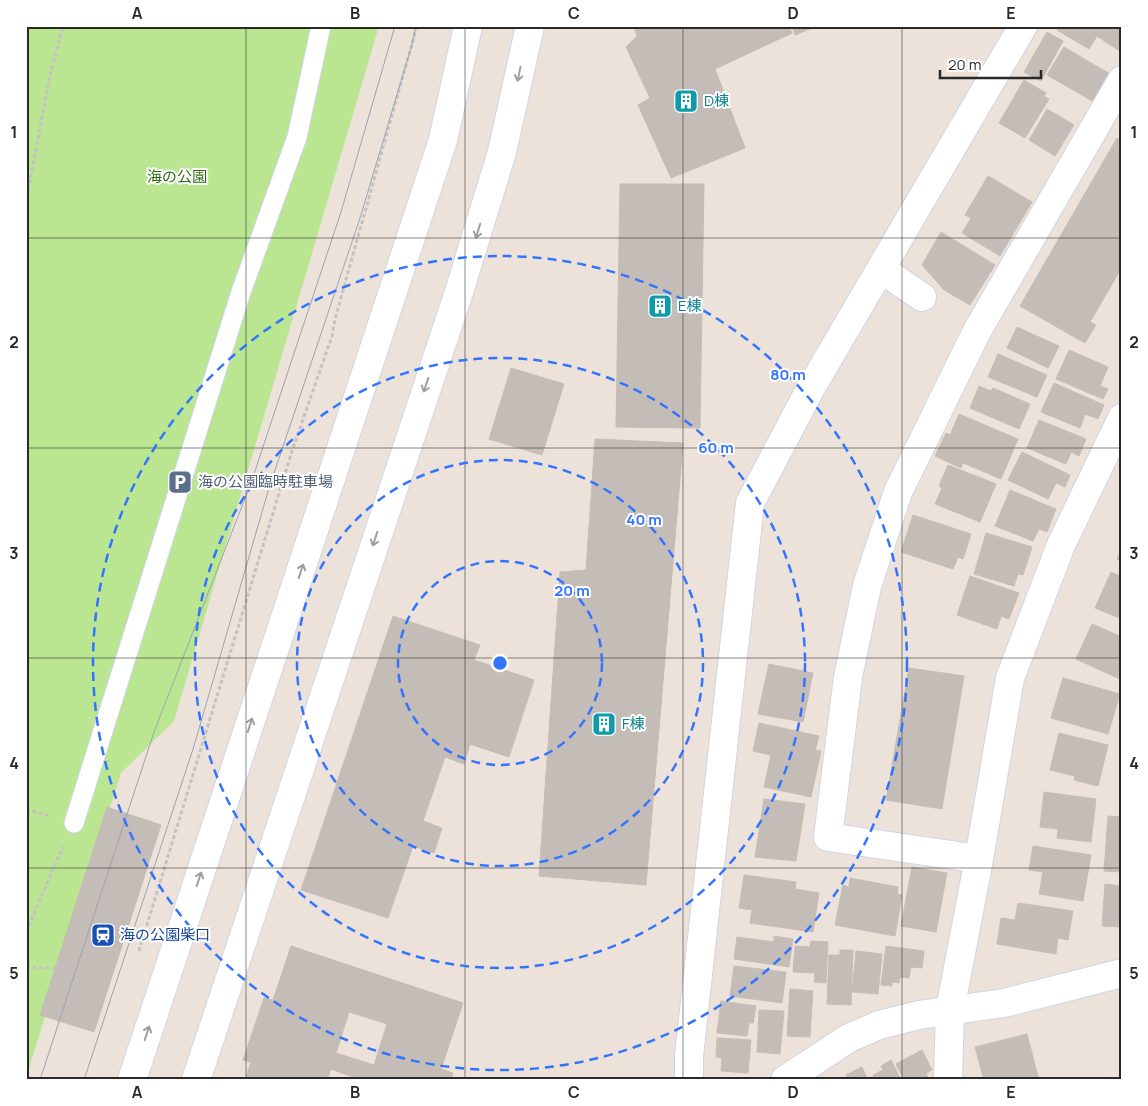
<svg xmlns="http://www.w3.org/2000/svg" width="1148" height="1106" viewBox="0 0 1148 1106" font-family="Manrope,'Noto Sans JP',sans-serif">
<rect width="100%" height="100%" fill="#ece2d9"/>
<!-- green -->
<path fill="#bae692" d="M26,26H379L174,721L121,773L26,1078Z"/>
<!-- building -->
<path fill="#c4bcb6" stroke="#c7bdb3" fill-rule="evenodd" d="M634,26H789L792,33L715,69L745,148L671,178L638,105L650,98L626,47L637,36Z
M792,26H817L795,35Z
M1060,26H1122V45L1118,50L1097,36L1089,49L1057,30Z
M1047,32L1063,41L1041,81L1024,72Z
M1064,47L1110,74L1094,102L1047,75Z
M1024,80L1046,93L1044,96L1049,99L1025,138L999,123Z
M1047,109L1074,125L1055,156L1029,140Z
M1117,138L1122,141V267L1090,322L1096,325L1085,343L1020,306Z
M988,176L1032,202L1000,256L962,233L971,218L965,215Z
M620,184H704L700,428L616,427Z
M941,232L995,265L970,305L944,290L922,265Z
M1017,327L1059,346L1048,368L1007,348Z
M1069,350L1108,367L1100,386L1108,389L1103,399L1056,379Z
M998,354L1047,375L1037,397L988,377Z
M511,368L564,384L542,455L489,439Z
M1054,383L1104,405L1098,419L1085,414L1080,428L1041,412Z
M979,386L991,391L993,388L1030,404L1019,429L970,408Z
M959,414L1018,439L1001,479L963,463L961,468L935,456L946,433L950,435Z
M1039,420L1086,439L1079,456L1071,452L1066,464L1027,448Z
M595,439L683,443L646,885L539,876L560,572L586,570Z
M1022,452L1070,475L1065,487L1056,483L1048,499L1008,480Z
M948,465L996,484L980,522L935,504L942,488L939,486Z
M1010,490L1056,509L1047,532L1039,529L1033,541L995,526Z
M913,515L971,534L963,559L958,557L953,569L901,552Z
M986,533L1032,547L1023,575L1018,574L1014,586L974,574Z
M1122,549V561L1117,559Z
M1111,572L1122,577V619L1095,608Z
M970,576L1019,593L1009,619L1001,616L997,629L957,615Z
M393,616L480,645L474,660L534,680L509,757L470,744L464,764L445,757L423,821L442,828L434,853L413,846L388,918L301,890Z
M1092,624L1122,637V680L1076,659Z
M769,664L813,673L803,722L758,714Z
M909,668L964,676L942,809L886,800Z
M1063,678L1120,694L1108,734L1051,718Z
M759,723L819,736L815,750L821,751L811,797L764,787L771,755L753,751Z
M1059,733L1108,745L1098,786L1074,780L1075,776L1050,770Z
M1044,792L1096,799L1091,842L1057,838L1058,829L1040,827Z
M764,799L805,804L796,861L755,857Z
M107,807L161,825L94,1032L40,1015Z
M1108,816L1122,817V872L1104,871Z
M1033,846L1091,855L1083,901L1039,894L1043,872L1029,870Z
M912,867L947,873L936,932L901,926Z
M744,875L796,882L795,889L819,893L813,932L750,923L752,910L739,908Z
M850,878L898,887L897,894L902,895L895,936L835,925L843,885L849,887Z
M1105,884L1122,886V927L1102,926Z
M1018,903L1073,911L1068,940L1058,938L1056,954L997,944L1001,918L1015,920Z
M774,936L793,939L789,967L734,959L737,937L774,942Z
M811,941L828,942L826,983L814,982L815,973L793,972L795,946L810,947Z
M291,946L463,1003L441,1069L453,1073L451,1080H361L331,1069L327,1080H245L251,1062L243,1060L264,998L273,1000ZM349,1012L387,1024L374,1065L336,1053Z
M886,946L924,951L922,968L911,967L909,978L900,977L899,983L892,982V986L881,985Z
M840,950H853L851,1005L827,1004L829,955H840Z
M856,951L882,954L878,994L852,992Z
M734,966L786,972L782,1003L730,996Z
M790,989L813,991L810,1037L787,1036Z
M721,1001L756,1006L753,1023H749L747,1036L717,1033Z
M759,1010L784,1011L780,1054L757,1052Z
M1027,1034L1039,1080H984L975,1047Z
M717,1038L751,1040L748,1073L721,1071L722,1058L716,1057Z
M922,1050L932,1070L926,1073L929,1080H904L896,1064Z
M891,1060L901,1080H875L873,1075L883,1070L881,1066Z
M862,1067L868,1080H849L846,1075Z"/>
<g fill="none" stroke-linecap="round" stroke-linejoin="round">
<!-- lane casing -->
<g stroke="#cfd5e3" stroke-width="21">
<path id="lane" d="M74,823L241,292L297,137L321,26"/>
</g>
<!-- street casing -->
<g stroke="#cfd5e3" stroke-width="30">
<path id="street" d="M881,269L922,297
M979,859L828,837L848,677L867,586L898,492L977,331L1122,80
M689,1080V1056L750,503L812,386L1023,26
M948,1080L950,1010L979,859L1010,678L1061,545L1122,418"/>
</g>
<!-- secondary casing -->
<g stroke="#cfd5e3" stroke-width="30">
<path id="secondary" d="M132,1080L443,140L468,26
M196,1080L459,292L502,152L530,26
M785,1080L849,1038L879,1025L919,1015L1004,1003L1122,973"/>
</g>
<!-- path -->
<path stroke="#c3c3c3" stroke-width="3" stroke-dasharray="4 2.5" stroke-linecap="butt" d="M26,203L49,80L63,26
M26,809L50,816
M26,932L63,847
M139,951L292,451L332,336L335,319L417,26
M26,967L55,968"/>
<!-- lane -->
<use href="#lane" stroke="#fff" stroke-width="19"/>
<!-- street -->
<use href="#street" stroke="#fff" stroke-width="28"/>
<!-- secondary -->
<use href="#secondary" stroke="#fff" stroke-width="28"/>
<!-- tram -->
<path stroke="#9ca3b4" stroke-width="1" d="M40,1080L154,732L251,483L341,212L395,26
M84,1080L194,746L269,488L360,218L411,48L416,26"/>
</g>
<!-- one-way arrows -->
<defs><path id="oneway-shaft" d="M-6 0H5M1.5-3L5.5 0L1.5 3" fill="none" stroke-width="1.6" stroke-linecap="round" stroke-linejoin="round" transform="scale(1.25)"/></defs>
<g stroke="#9f9f9f">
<use href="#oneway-shaft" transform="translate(519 74) rotate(102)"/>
<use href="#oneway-shaft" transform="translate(478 231) rotate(107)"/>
<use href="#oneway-shaft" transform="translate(426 385) rotate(109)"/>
<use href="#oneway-shaft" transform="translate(375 539) rotate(108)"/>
<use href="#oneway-shaft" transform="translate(301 571) rotate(-72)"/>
<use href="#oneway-shaft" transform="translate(250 725) rotate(-72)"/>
<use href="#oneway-shaft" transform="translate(199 879) rotate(-72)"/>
<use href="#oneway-shaft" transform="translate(147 1033) rotate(-72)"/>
</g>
<!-- grid -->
<path fill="none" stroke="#292929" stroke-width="1" stroke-opacity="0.55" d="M246,26V1080M465,26V1080M683,26V1080M902,26V1080M26,238H1122M26,448H1122M26,658H1122M26,868H1122"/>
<!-- distance rings -->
<g fill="none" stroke="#3374ff" stroke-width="2.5" stroke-dasharray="9 6">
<circle cx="500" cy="663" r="102"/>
<circle cx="500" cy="663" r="203"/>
<circle cx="500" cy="663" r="305"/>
<circle cx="500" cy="663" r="407"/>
</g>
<!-- icons -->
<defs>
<g id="building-square" transform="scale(1.25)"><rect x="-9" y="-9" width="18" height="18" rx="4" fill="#0f9aa8" stroke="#fff"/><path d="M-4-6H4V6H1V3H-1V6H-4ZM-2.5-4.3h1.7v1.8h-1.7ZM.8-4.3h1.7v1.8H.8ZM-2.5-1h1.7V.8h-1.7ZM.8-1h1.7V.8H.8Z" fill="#fff"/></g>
<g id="parking-square" transform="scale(1.25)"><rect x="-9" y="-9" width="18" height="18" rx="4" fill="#5c6f8a" stroke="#fff"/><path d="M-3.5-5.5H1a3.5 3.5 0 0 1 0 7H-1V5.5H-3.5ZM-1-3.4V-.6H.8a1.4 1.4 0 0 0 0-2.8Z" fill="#fff"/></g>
<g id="station-square" transform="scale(1.25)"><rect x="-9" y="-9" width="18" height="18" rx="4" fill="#1a4fb4" stroke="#fff"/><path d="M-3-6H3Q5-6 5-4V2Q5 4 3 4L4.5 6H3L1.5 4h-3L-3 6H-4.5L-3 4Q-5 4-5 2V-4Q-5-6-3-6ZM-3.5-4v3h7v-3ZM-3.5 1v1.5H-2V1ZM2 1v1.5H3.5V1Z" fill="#fff"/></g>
</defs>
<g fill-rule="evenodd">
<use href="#building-square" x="686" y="101"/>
<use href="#building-square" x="660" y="306"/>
<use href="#parking-square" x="180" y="482"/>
<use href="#building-square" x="604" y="724"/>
<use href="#station-square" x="103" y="935"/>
</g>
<g text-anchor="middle" stroke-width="4" stroke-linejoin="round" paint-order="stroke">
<!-- culture labels -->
<g font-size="15" fill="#0d838f" stroke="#fff" text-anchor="start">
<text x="704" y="106">D棟</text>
<text x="678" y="311">E棟</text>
<text x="622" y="729">F棟</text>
</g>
<!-- park labels -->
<g font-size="15" fill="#326915" stroke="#fff">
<text x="177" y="182">海の公園</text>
</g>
<!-- service labels -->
<g font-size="15" fill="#4e5e75" stroke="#fff" text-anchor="start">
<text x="198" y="487">海の公園臨時駐車場</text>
</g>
<!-- transit labels -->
<g font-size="15" fill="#164399" stroke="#fff" text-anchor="start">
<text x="120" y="940">海の公園柴口</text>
</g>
</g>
<circle cx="500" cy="663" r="8" fill="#3374ff" stroke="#fff" stroke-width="2.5"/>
<g font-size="15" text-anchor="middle" font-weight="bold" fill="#3374ff" stroke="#fff" stroke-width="4" stroke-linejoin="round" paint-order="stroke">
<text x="788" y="380">80 m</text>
<text x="716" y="453">60 m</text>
<text x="644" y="525">40 m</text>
<text x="572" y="596">20 m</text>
</g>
<!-- border -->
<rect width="1148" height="1106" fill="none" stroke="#ffffff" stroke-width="55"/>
<!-- scale -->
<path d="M940 70v8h101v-8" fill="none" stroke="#292929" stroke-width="2.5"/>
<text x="948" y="70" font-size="15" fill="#292929" stroke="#ffffff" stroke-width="4" paint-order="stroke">20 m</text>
<rect x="28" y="28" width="1092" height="1050" fill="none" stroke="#292929" stroke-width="2"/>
<g font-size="16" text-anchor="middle" font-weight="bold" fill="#292929">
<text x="137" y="19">A</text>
<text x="355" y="19">B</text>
<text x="574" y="19">C</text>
<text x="793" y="19">D</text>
<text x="1011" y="19">E</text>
<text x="14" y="138">1</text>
<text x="1134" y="138">1</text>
<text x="14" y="348">2</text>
<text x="1134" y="348">2</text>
<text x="14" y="559">3</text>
<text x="1134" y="559">3</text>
<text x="14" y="769">4</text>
<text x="1134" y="769">4</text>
<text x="14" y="979">5</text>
<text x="1134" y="979">5</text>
<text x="137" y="1098">A</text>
<text x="355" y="1098">B</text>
<text x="574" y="1098">C</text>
<text x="793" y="1098">D</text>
<text x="1011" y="1098">E</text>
</g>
</svg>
